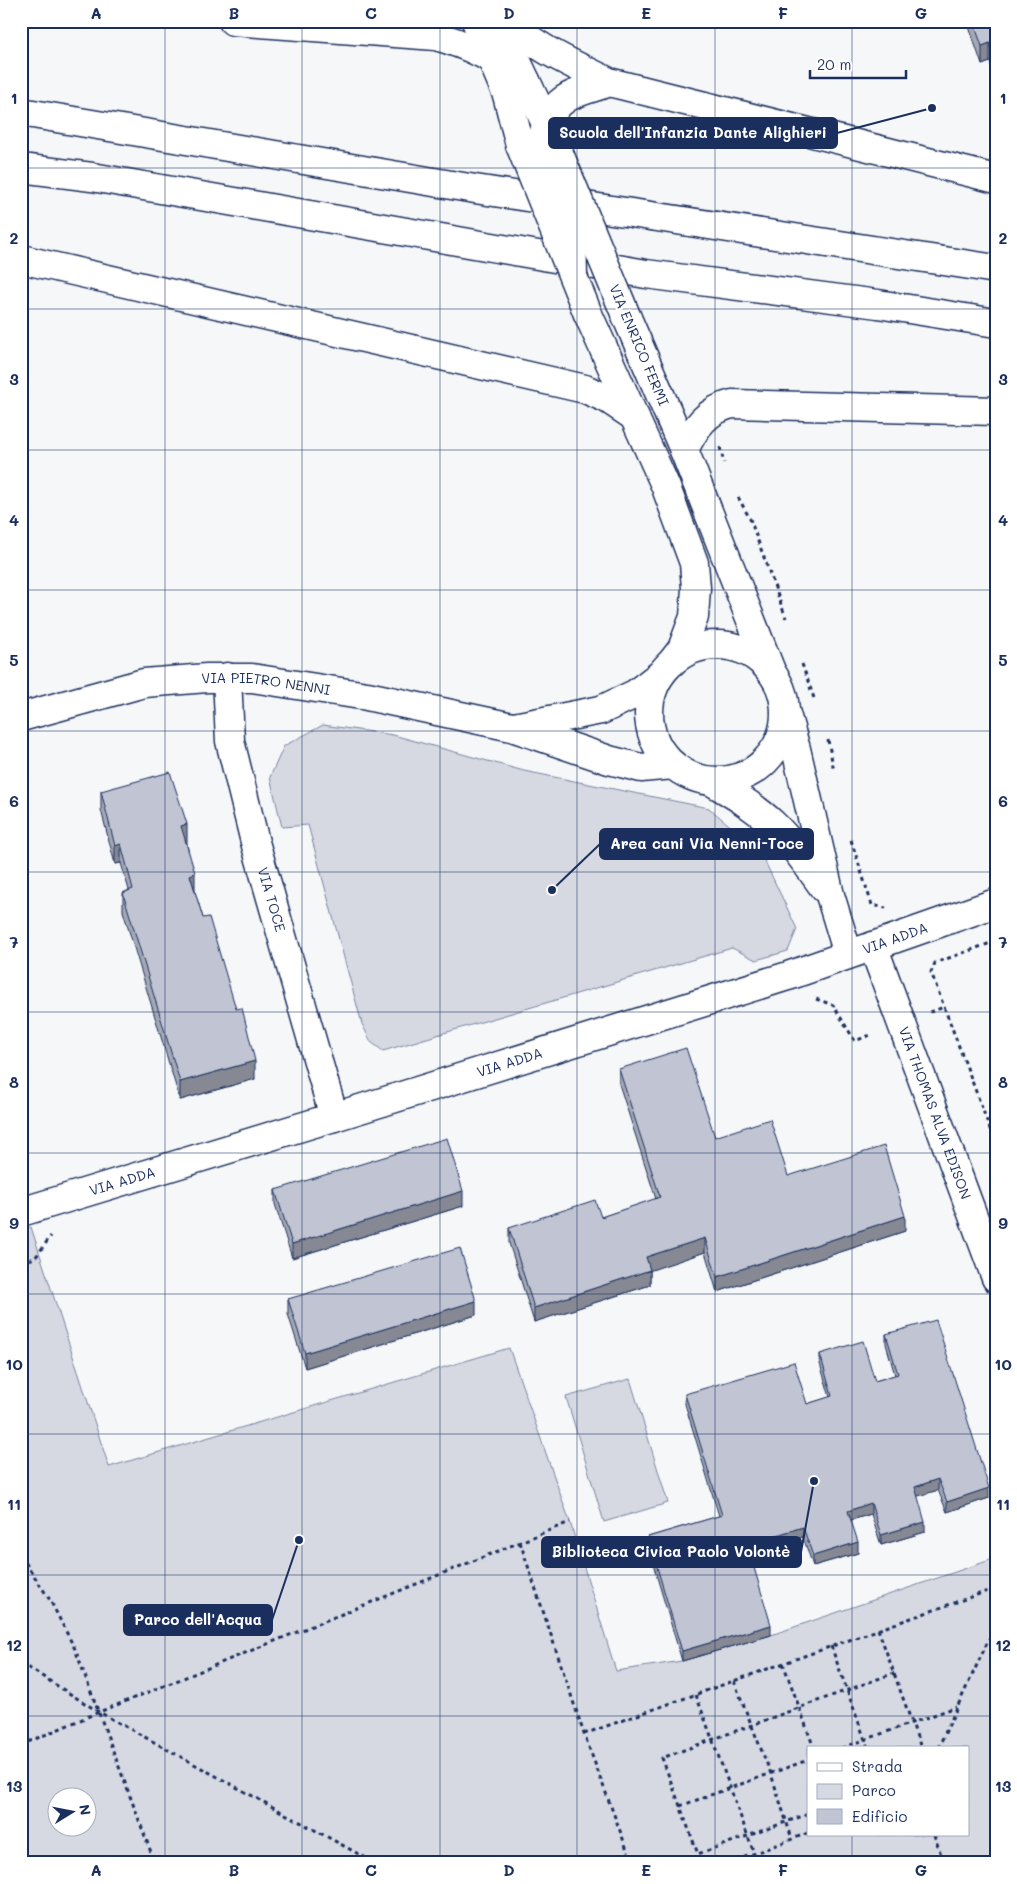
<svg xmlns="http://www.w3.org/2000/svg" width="1017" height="1884" viewBox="0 0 1017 1884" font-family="Mali,sans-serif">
<rect width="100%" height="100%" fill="#f6f7f9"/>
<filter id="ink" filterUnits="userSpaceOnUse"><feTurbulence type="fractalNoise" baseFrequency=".02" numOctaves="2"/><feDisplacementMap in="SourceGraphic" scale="10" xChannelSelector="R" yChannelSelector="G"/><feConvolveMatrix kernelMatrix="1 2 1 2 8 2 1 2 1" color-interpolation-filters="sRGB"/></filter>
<g filter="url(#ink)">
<!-- green -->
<path fill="#d6d9e2" stroke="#7884a0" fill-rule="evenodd" d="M323,725L393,735L524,771L709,808L760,851L797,929L788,951L756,960L732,948L383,1051L371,1042L362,1024L308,825L282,827L270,777L284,746Z
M31,1227L109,1467L509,1348L570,1522L616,1671L682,1661L771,1635L996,1558V1863H21V1230ZM808,1748H968V1835H808ZM58,1796H88V1826H58Z
M630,1379L668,1503L604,1522L566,1397Z"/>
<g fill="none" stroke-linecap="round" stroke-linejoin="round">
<!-- minor casing -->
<g stroke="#1b2f5e" stroke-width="31">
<g id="minor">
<path d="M476,21L507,95L520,145"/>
<path d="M498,21L555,143"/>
<path d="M588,314L665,485L694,563L696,588L694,617L682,649L672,662"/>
<path d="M627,318L684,450L771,671"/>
<circle cx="717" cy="713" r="68"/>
<path id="s1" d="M227,677L230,741L255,842L334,1117"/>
<path d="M786,714L796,749L830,895L848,954"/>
<path id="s2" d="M21,717L144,683L207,678H252L367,696L512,727L609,760L641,768L673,765"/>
<path d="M514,727L601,710L635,694L661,674"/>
<path d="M713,782C734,795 755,807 773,824C793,843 808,866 824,888"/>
<path id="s3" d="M873,946L996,1278"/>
<path id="s4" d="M21,1212L334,1117L788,976L996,903"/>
</g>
</g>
<!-- highway casing -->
<g stroke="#1b2f5e" stroke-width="31">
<path id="highway" d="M233,21L436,36C469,45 498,60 526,81
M506,21C536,48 573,64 609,82L996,179
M21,112L475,189L996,269
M541,150C542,132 550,109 565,99C576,91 597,87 609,82
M21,168L92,177L646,274L878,304L996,323
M21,259L585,389L608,399L635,417
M684,450C695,427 707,410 732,404L996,411"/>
</g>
<!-- path -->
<path stroke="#1b2f5e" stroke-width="3" stroke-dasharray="4 4" stroke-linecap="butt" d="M720,447L724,463
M738,497L750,519L786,618
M802,664L815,701
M828,740L834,771
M851,840L872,905L886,908
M996,941L935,963L931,972L996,1145
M816,999L833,1005L855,1041L873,1034
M930,1012L944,1007
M21,1262L35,1258L51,1236
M520,1542L584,1734L632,1863
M21,1556L50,1600L75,1649L155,1863
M878,1629L921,1748
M831,1646L868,1748
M21,1663L99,1712L375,1863
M783,1663L814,1748
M734,1681L771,1774L792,1839
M696,1695L754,1853
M584,1734L996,1588
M21,1745L99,1712L570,1522
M842,1748L956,1707
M938,1748L989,1639L996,1633
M680,1806L808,1760
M808,1814L698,1854L662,1758L894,1673
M934,1835L944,1863
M729,1863L808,1833"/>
<!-- minor -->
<use href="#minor" stroke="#fff" stroke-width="28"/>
<!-- highway -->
<use href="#highway" stroke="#fff" stroke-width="28"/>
<!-- minor-bridge casing -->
<g stroke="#1b2f5e" stroke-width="31" stroke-linecap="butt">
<path id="minor-bridge" d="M520,145L588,314
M558,151L627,318"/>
</g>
<!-- highway-bridge casing -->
<g stroke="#1b2f5e" stroke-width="31" stroke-linecap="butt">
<path id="highway-bridge" d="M541,150L544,163L572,232L573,276"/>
</g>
<!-- minor-bridge -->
<use href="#minor-bridge" stroke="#fff" stroke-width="28"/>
<!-- highway-bridge -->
<use href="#highway-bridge" stroke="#fff" stroke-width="28"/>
</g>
<!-- wall -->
<path fill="#a5a9b5" stroke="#1b2f5e" d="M967,21H996L993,72L990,62L982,65Z
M101,791L187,843L195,892L203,918L255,1079L180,1100L123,911V893L129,890L121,863L115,864L101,810Z
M619,1069L715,1137L788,1176L905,1231L717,1292L705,1252L650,1270V1285L534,1322L509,1243V1228L601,1217L656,1199L619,1084Z
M275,1190L463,1206L292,1258L275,1204Z
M288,1299L476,1315L305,1368L288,1314Z
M886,1334L989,1498L947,1512L938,1490L917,1496L925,1532L881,1545L871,1514L851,1520L858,1553L813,1566L803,1537L750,1553L771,1635L682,1661L648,1547V1537L719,1516L685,1404V1394L807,1404L830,1397L820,1364V1354L875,1381L895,1375L886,1344Z"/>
<!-- shaded-wall -->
<path fill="#868994" stroke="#1b2f5e" d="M990,43V62L982,65V46Z
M996,53V71L993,72V54Z
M187,824V843L181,845V826Z
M121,844V863L115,864V846Z
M195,873V892L190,875Z
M255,1061V1079L180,1100V1082Z
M463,1191V1206L292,1258V1244Z
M905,1216V1231L717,1292V1277Z
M705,1238V1252L646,1272V1257Z
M650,1270V1285L534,1322V1308Z
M476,1301V1315L305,1368V1353Z
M938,1479V1490L915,1497V1487Z
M989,1488V1498L947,1512V1502Z
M871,1503V1514L848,1521V1511Z
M925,1522V1532L881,1545V1535Z
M803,1527V1537L747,1554V1544Z
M858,1542V1553L813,1566V1556Z
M771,1625V1635L682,1661V1651Z"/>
<!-- building -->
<path fill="#c0c4d3" stroke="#1b2f5e" d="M973,21H996V53L993,54L990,43L982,46Z
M170,772L187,824L181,826L195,873L190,875L203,918L209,917L236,1009L242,1008L255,1061L180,1082L123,893L133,889L121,844L115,846L101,791Z
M686,1048L715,1137L770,1119L788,1176L884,1146L905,1216L717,1277L705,1238L646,1257L650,1270L534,1308L509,1228L595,1200L601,1217L660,1197L619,1069Z
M447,1138L463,1191L292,1244L275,1190Z
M460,1248L476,1301L305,1353L288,1299Z
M936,1320L989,1488L947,1502L938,1479L915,1487L925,1522L881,1535L871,1503L848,1511L858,1542L813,1556L803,1527L747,1544L771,1625L682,1651L648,1537L722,1515L685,1394L794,1362L807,1404L832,1396L820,1354L863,1341L875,1381L898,1374L886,1334Z"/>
</g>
<!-- grid -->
<path fill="none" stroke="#1b2f5e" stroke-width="1" stroke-opacity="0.55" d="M165,21V1863M302,21V1863M440,21V1863M577,21V1863M715,21V1863M852,21V1748M21,168H996M21,309H996M21,450H996M21,590H996M21,731H996M21,872H996M21,1012H996M21,1153H996M21,1294H996M21,1434H996M21,1575H996M21,1716H996M852,1835V1863"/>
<g text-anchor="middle" stroke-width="4.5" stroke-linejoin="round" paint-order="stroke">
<!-- street labels -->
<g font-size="14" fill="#1b2f5e" stroke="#fff">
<text transform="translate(639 345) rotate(67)" y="5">VIA ENRICO FERMI</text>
<text dy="5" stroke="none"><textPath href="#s2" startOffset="250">VIA PIETRO NENNI</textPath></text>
<text dy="5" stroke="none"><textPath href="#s1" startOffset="228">VIA TOCE</textPath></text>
<text dy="5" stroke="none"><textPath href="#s4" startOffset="916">VIA ADDA</textPath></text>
<text dy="5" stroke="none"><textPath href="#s4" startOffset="511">VIA ADDA</textPath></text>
<text dy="5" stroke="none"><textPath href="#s3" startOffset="178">VIA THOMAS ALVA EDISON</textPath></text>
<text dy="5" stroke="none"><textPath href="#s4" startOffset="106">VIA ADDA</textPath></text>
</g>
</g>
<!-- callouts -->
<path fill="none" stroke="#1b2f5e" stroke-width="2" d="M932 108L837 133M552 890L600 844M814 1481L801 1552M299 1540L272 1620"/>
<g fill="#1b2f5e" stroke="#fff" stroke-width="2">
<circle cx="932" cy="108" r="5"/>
<circle cx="552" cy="890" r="5"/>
<circle cx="814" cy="1481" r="5"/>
<circle cx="299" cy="1540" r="5"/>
</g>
<g fill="#1b2f5e" stroke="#1b2f5e" stroke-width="2">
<rect x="549" y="118" width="288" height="30" rx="5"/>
<rect x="600" y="829" width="213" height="30" rx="5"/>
<rect x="542" y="1537" width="259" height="30" rx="5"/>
<rect x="124" y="1605" width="148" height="30" rx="5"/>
</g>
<g font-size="15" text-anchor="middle" font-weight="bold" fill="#fff">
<text x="693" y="138">Scuola dell'Infanzia Dante Alighieri</text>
<text x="707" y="849">Area cani Via Nenni-Toce</text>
<text x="671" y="1557">Biblioteca Civica Paolo Volontè</text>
<text x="198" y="1625">Parco dell'Acqua</text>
</g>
<!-- margin -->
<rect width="1017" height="1884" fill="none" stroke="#fff" stroke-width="55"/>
<!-- legend -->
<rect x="807" y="1746" width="162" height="90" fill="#ffffff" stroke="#a4acbf"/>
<rect x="817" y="1763" width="25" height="8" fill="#ffffff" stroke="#a4acbf"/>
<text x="852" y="1772" font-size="15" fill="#1b2f5e">Strada</text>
<rect x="817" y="1784" width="25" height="15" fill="#d6d9e2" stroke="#a4acbf"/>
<text x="852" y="1796" font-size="15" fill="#1b2f5e">Parco</text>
<rect x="817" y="1809" width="25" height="15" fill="#c0c4d3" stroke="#a4acbf"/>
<text x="852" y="1822" font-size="15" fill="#1b2f5e">Edificio</text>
<!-- north arrow -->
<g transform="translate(72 1812) rotate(80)"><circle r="24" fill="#ffffff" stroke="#a4acbf"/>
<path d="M0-4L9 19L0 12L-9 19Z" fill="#1b2f5e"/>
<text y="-8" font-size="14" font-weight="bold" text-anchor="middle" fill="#1b2f5e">N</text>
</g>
<!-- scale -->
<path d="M810 70v8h96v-8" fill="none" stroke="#1b2f5e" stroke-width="2.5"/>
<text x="817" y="70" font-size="15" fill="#1b2f5e" stroke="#ffffff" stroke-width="4" paint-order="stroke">20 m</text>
<rect x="28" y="28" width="962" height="1828" fill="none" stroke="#1b2f5e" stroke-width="2"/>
<g font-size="16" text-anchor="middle" font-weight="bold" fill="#1b2f5e">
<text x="96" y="19">A</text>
<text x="234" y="19">B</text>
<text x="371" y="19">C</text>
<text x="509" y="19">D</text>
<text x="646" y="19">E</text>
<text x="783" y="19">F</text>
<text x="921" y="19">G</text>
<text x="14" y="104">1</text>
<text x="1003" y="104">1</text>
<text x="14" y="244">2</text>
<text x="1003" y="244">2</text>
<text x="14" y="385">3</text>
<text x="1003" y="385">3</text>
<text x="14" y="526">4</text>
<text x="1003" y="526">4</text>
<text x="14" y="666">5</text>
<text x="1003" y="666">5</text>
<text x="14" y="807">6</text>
<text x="1003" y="807">6</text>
<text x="14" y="948">7</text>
<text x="1003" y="948">7</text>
<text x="14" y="1088">8</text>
<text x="1003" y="1088">8</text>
<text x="14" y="1229">9</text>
<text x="1003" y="1229">9</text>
<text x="14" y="1370">10</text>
<text x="1003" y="1370">10</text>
<text x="14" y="1510">11</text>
<text x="1003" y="1510">11</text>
<text x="14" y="1651">12</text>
<text x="1003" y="1651">12</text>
<text x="14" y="1792">13</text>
<text x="1003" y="1792">13</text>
<text x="96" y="1876">A</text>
<text x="234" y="1876">B</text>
<text x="371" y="1876">C</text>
<text x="509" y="1876">D</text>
<text x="646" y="1876">E</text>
<text x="783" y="1876">F</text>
<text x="921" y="1876">G</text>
</g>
</svg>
